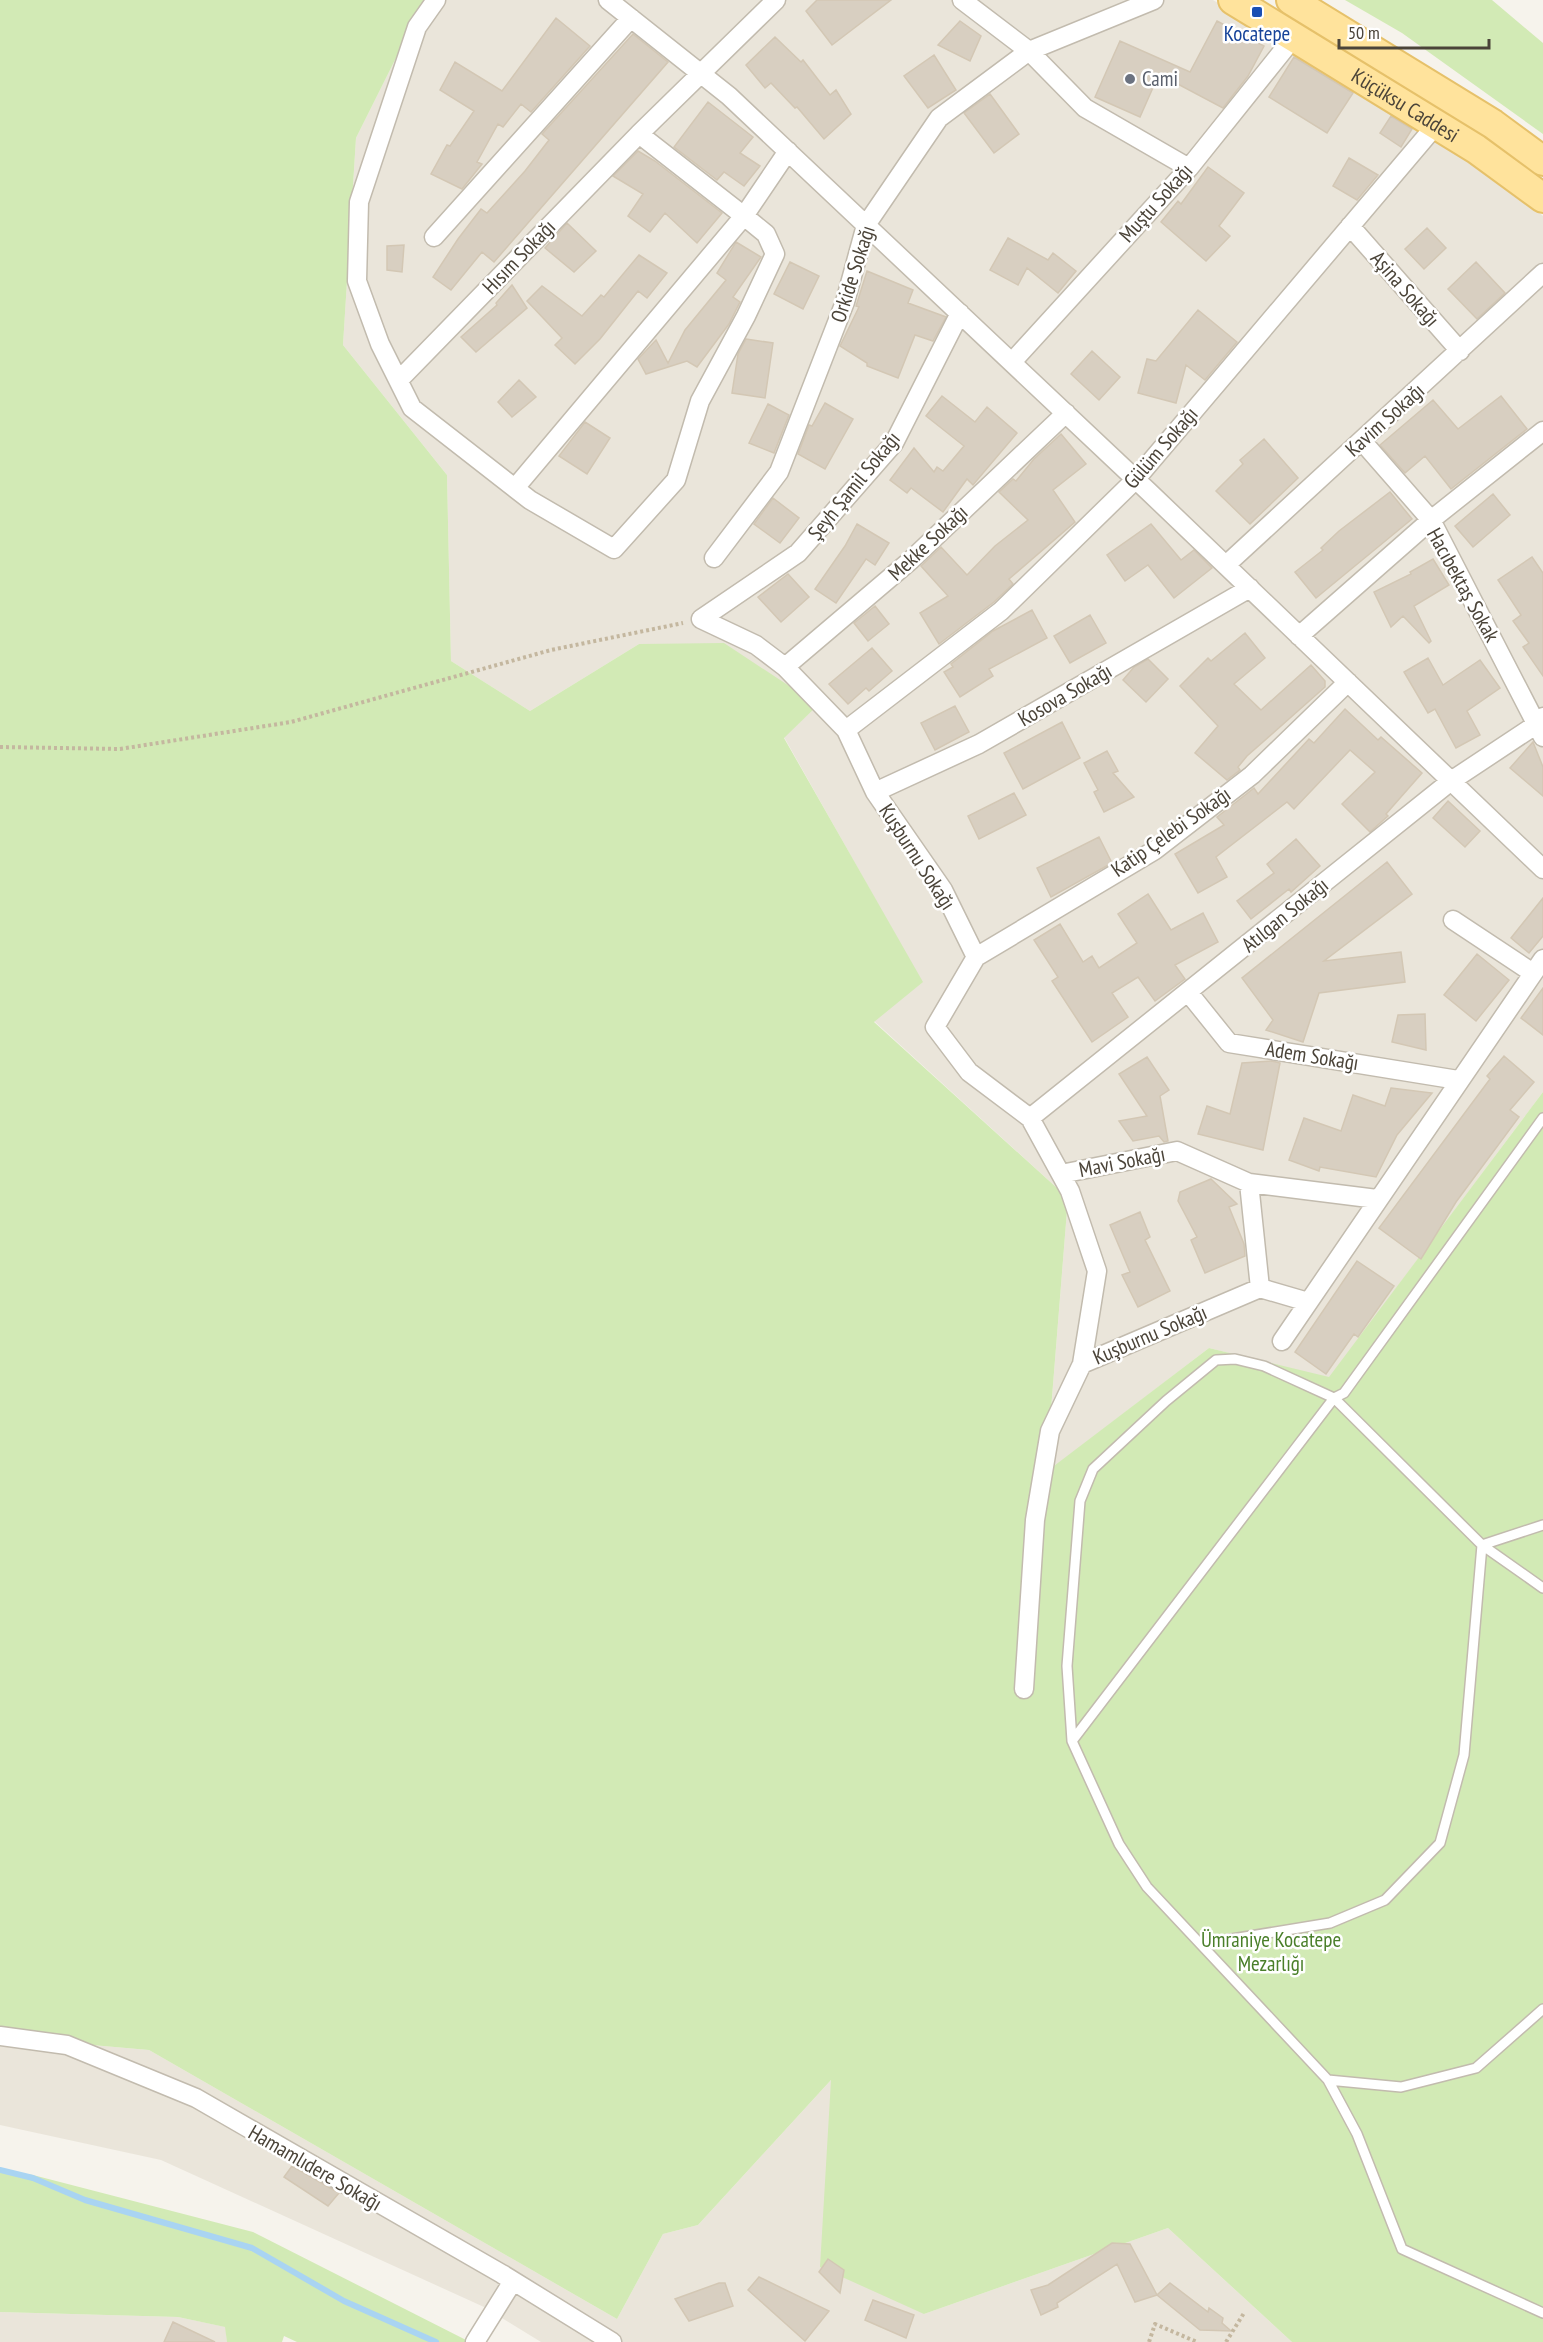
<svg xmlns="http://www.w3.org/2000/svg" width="1543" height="2342" viewBox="0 0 1543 2342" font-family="'PT Sans Narrow',sans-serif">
<rect width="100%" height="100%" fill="#f6f3ec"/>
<!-- residential -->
<path fill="#eae5da" d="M425,0H1213L1476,159L1543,216V1092L1329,1378L1209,1348L1046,1473L1068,1198L874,1021L922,982L784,737L818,705L639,644L530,711L451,661L447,475L343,345L356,138Z
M0,2037L149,2050L617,2319L663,2234L698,2225L832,2079L924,2314L1168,2228L1292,2342H541L484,2307L161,2160L0,2125Z
M0,2312L178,2317L226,2327L227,2342H0Z"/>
<!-- green -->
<path fill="#d2eab5" d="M0,0H425L356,138L343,345L447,475L451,661L530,711L639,644L724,643L818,705L784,738L923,982L874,1022L1068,1198L1046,1472L1209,1348L1329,1377L1543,1092V2342H1292L1168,2228L924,2314L820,2267L831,2080L698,2225L663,2234L617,2319L149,2050L0,2037Z
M1345,0H1492L1543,43V134L1402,33Z
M0,2170L33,2175L253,2232L470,2342H297L284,2336L282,2342H227L225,2327L178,2317L0,2312Z"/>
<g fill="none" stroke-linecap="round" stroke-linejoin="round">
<!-- stream -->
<path stroke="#a9d4f2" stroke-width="6" d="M0,2170L33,2178L85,2200L252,2248L344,2301L436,2342"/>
</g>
<!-- building -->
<path fill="#d8cfc1" stroke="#d3c7b4" stroke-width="1.5" d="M817,0H891L832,45L806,11Z
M556,18L590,46L531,112L521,104L503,127L498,124L477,162L482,164L462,189L431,174L447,145L450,146L474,111L440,90L455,62L502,91Z
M960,21L981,36L970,61L938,45Z
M1217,21L1264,46L1248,76L1223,108L1159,74L1140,117L1095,97L1120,41L1190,72Z
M633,34L668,62L494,262L482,252L451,290L433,277L458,239L481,209L487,213L525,171L549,140L542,134Z
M775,37L801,62L803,60L830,95L836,90L851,114L824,139L797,107L795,108L771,83L765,88L746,65Z
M934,55L956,90L928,108L904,76Z
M1294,57L1353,93L1327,133L1269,97Z
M990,94L1019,134L994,153L964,113Z
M708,102L753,137L740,153L760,166L744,186L724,172L717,180L674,147Z
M1391,116L1412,129L1401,147L1380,133Z
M638,151L655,161L722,213L697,243L665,213L650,232L628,216L643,194L613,176Z
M1349,158L1378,175L1357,200L1333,186Z
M1208,167L1244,193L1219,226L1230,236L1206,261L1161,222L1178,201L1181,204Z
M567,223L596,251L574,272L545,248Z
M1427,228L1446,248L1424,269L1405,249Z
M1008,238L1048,260L1053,253L1076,271L1058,293L1027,268L1018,285L990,270Z
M736,242L761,257L733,297L740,302L729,324L697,367L687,361L646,374L638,359L656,340L668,363L685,330L726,280L717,273Z
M404,245L402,272L387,270V246Z
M639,255L667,273L647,298L638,291L600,339L575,364L555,345L562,338L527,301L542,286L582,316L601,295L604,297Z
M790,262L819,276L803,309L774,294Z
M1476,262L1505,293L1477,319L1448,289Z
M867,271L913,290L908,303L946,317L933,341L915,335L898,378L867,366V363L840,346L859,307L856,306Z
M512,285L527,308L476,352L461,337L497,305L496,303Z
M1198,310L1237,342L1205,380L1186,365L1176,403L1138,393L1147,359L1156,361Z
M746,339L773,343L765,398L732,393L738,354Z
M1092,351L1120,377L1099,400L1071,374Z
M519,380L536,397L512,417L498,402Z
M942,396L975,422L987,407L1017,433L973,485L967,479L943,512L911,488L907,493L890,480L914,448L934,472L937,467L943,471L964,446L926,416Z
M1501,396L1527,429L1451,489L1425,456L1405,473L1380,445L1433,400L1458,429Z
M825,403L853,419L825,469L798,454L809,425L812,426Z
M768,404L789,415L774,453L749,443Z
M585,422L610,438L587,474L559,456Z
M1061,434L1086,464L1053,490L1075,522L1009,579L1013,584L994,602L939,644L920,613L948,596L921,566L941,547L967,575L995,546L1028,520L999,492L1013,479L1016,481L1034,459Z
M1264,439L1298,478L1250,524L1216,491L1243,464L1240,460Z
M1390,492L1412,519L1316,598L1295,572L1323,550L1321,548L1339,531Z
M1493,494L1510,515L1473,547L1455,526Z
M773,498L799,518L780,543L754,524Z
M857,524L889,543L875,565L866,559L836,603L815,589L845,546Z
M1151,524L1181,560L1194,550L1212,568L1174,598L1148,565L1125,581L1107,555Z
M1532,557L1543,573V676L1523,647L1529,643L1513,621L1521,615L1498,580Z
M1433,559L1449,585L1414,606L1431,641L1429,643L1403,616L1391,627L1374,592L1411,574L1410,572Z
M788,574L809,597L781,622L758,597Z
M875,606L889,624L868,641L854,623Z
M1032,610L1047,638L989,669L993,676L960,697L944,672L953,667L951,664L993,631Z
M1090,615L1106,643L1070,663L1054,636Z
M1245,633L1265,658L1234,684L1261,710L1311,665L1325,681V687L1247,756L1238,767L1240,770L1227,780L1195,753L1218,726L1180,686L1208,658L1211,661Z
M872,648L892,671L869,691L866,688L848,704L829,684Z
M1428,658L1443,685L1480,660L1500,688L1467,711L1480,735L1456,748L1435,709L1428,713L1404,672Z
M1148,659L1168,679L1146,702L1123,680L1134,667Z
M955,706L969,732L935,750L921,723Z
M1345,709L1378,740L1381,737L1422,773L1386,814L1388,816L1370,832L1342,804L1375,772L1350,750L1294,809L1287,802L1216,857L1227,877L1198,893L1175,854L1224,825L1217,817L1254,788L1258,794L1309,739L1314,743Z
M1062,722L1080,758L1023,789L1004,753Z
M1533,742L1543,767V796L1510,768Z
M1107,751L1118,771L1113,773L1134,797L1104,812L1094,792L1098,790L1084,763Z
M1014,793L1026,815L979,839L968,816Z
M1448,801L1480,831L1465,847L1433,818Z
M1099,837L1112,863L1051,897L1037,868Z
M1296,839L1320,866L1291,892L1289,889L1251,919L1237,901L1274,873L1267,864Z
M1387,862L1412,894L1324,961L1401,952L1405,982L1319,993L1303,1042L1266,1030L1273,1020L1242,978Z
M1148,894L1171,930L1203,913L1218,942L1175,965L1185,979L1155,1001L1138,977L1112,993L1128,1017L1092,1042L1052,981L1058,977L1034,940L1060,924L1083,962L1092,956L1099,968L1137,943L1118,914Z
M1543,898V936L1529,953L1511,938Z
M1477,954L1509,980L1476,1021L1444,995Z
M1543,988V1035L1521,1018Z
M1425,1014L1426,1050L1392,1042L1398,1015Z
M1504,1056L1534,1082L1510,1110L1519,1117L1456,1202L1421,1259L1379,1228L1490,1079L1487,1076Z
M1147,1057L1169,1090L1160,1096L1168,1141L1164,1142L1159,1136L1133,1141L1119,1121L1147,1116L1119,1074Z
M1272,1061L1280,1063L1263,1150L1198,1134L1207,1106L1230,1114L1242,1063Z
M1391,1088L1432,1093L1397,1135L1376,1177L1320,1167L1319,1171L1289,1160L1304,1118L1341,1131L1353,1095L1385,1106Z
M1211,1179L1237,1204L1229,1207L1244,1244L1245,1256L1205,1273L1191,1240L1197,1237L1178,1201L1180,1192Z
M1140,1212L1150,1237L1145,1240L1170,1291L1138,1307L1122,1275L1130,1272L1110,1225Z
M1357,1261L1394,1286L1358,1337L1354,1334L1326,1374L1295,1352Z
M292,2166L339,2193L328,2206L284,2177Z
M1112,2243L1130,2244L1157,2295L1135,2302L1117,2264L1057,2303L1058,2307L1041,2315L1031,2290L1048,2285Z
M828,2259L844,2270L840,2293L819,2272Z
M759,2277L829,2311L805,2341L748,2290Z
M719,2283H725L733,2306L689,2321L675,2299Z
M1170,2283L1208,2312L1209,2308L1223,2318L1222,2323L1231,2331L1200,2330L1157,2295Z
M873,2300L914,2315L906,2338L865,2320Z
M173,2322L215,2342H164Z"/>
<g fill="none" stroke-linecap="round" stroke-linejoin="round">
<!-- service casing -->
<g stroke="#c2bbae" stroke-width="12">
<path id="service" d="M1543,1118L1344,1393L1334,1398L1264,1366L1235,1359L1216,1360L1166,1401L1093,1469L1080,1501L1067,1666L1072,1741L1119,1844L1147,1887L1328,2080L1357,2134L1402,2249L1543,2313
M1072,1741L1334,1398L1482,1545L1543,1588
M1201,1944L1330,1923L1385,1900L1440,1843L1464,1755L1482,1545L1543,1525
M1328,2080L1401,2087L1476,2068L1543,2009"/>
</g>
<!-- minor casing -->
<g stroke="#c2bbae" stroke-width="21">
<path id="minor" d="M436,0L417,27L359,202L357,281L380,344L412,408L530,500L614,549L676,480L700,401L746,316L775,254L766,234L744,216L788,151
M608,0L729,96L1148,491L1543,869
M962,0L1029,51L1085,108L1189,168
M1350,226L1460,351
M434,237L631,18
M1012,362L1189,168L1294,37
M399,380L639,134
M1362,441L1431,520L1543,431
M515,488L744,216L639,134L776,0
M714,558L779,472L845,302L866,225L939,118L1029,51L1154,0
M1226,565L1543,273
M701,619L756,645L785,667L846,730L875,792L943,890L976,957L935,1027L969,1072L1030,1118L1070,1191L1097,1271L1082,1364L1260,1288L1308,1302
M701,619L798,553L894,443L960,313
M1299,636L1431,520L1543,737
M785,667L911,560L1066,413
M846,730L1001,611L1136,479L1436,125
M875,792L979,744L1250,588
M1453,920L1533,973
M976,957L1155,850L1252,775L1348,682
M1188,992L1229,1043L1458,1080
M1030,1118L1451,781L1537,724L1543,717
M1061,1174L1177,1151L1249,1183
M1260,1288L1249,1183L1377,1199
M1282,1341L1543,959
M1024,1689L1035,1520L1050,1431L1082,1364
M0,2036L67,2045L196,2098L502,2274L612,2342
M475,2342L513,2281"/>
</g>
<!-- primary casing -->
<g stroke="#e6c16a" stroke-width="32">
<g id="primary">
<path id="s1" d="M1233,0L1476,149L1543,198"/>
<path d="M1291,0L1493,124L1543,161"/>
</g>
</g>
<!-- path -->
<path stroke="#c4b79f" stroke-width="4" stroke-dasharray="3 3" stroke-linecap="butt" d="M0,747L120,749L291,722L551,650L683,623
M1149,2342L1155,2324L1197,2342
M1226,2342L1244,2313"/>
<!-- service -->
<use href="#service" stroke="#fff" stroke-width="9"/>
<!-- minor -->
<use href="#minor" stroke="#fff" stroke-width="18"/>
<!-- primary -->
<use href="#primary" stroke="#ffe39c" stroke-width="28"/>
</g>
<!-- markers -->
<rect fill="#1a4fb4" stroke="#fff" stroke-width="2" x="1251" y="6" width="12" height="12" rx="3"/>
<circle fill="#6b7280" stroke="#fff" stroke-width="2" cx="1130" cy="79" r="6"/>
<g text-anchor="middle" stroke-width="5" stroke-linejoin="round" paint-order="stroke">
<!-- transit labels -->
<g font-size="21" fill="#164399" stroke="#fff">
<text x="1257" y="41">Kocatepe</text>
</g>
<!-- worship labels -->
<g font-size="21" fill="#5b616d" stroke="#fff" text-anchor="start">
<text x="1142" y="86">Cami</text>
</g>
<!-- street labels -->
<g font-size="21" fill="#4b4439" stroke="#fff">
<text dy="7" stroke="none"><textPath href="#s1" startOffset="202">Küçüksu Caddesi</textPath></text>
<text transform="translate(1156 203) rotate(-48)" y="7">Muştu Sokağı</text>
<text transform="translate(519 257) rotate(-46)" y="7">Hısım Sokağı</text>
<text transform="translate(853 274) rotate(-72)" y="7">Orkide Sokağı</text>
<text transform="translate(1405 289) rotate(49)" y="7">Aşina Sokağı</text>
<text transform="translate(1385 420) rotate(-42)" y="7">Kavim Sokağı</text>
<text transform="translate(1161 448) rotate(-49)" y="7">Gülüm Sokağı</text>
<text transform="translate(854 486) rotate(-51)" y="7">Şeyh Şamil Sokağı</text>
<text transform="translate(928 543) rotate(-43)" y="7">Mekke Sokağı</text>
<text transform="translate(1463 585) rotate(61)" y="7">Hacıbektaş Sokak</text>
<text transform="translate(1065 695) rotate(-30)" y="7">Kosova Sokağı</text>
<text transform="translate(1171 832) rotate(-35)" y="7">Katip Çelebi Sokağı</text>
<text transform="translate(917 857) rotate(57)" y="7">Kuşburnu Sokağı</text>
<text transform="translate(1285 915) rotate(-39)" y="7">Atılgan Sokağı</text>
<text transform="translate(1312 1056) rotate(9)" y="7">Adem Sokağı</text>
<text transform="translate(1122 1162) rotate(-11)" y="7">Mavi Sokağı</text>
<text transform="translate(1150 1335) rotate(-23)" y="7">Kuşburnu Sokağı</text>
<text transform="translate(315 2168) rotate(30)" y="7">Hamamlıdere Sokağı</text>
</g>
<!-- park labels -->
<g font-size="21" fill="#4a7f2a" stroke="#fff">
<text x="1271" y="1947">Ümraniye Kocatepe<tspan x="1271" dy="24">Mezarlığı</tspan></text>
</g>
</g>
<!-- scale -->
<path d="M1339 39v9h150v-9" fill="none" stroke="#4b4439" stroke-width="3"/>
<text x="1348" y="39" font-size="18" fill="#4b4439" stroke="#ffffff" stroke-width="4.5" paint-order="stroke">50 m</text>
</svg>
